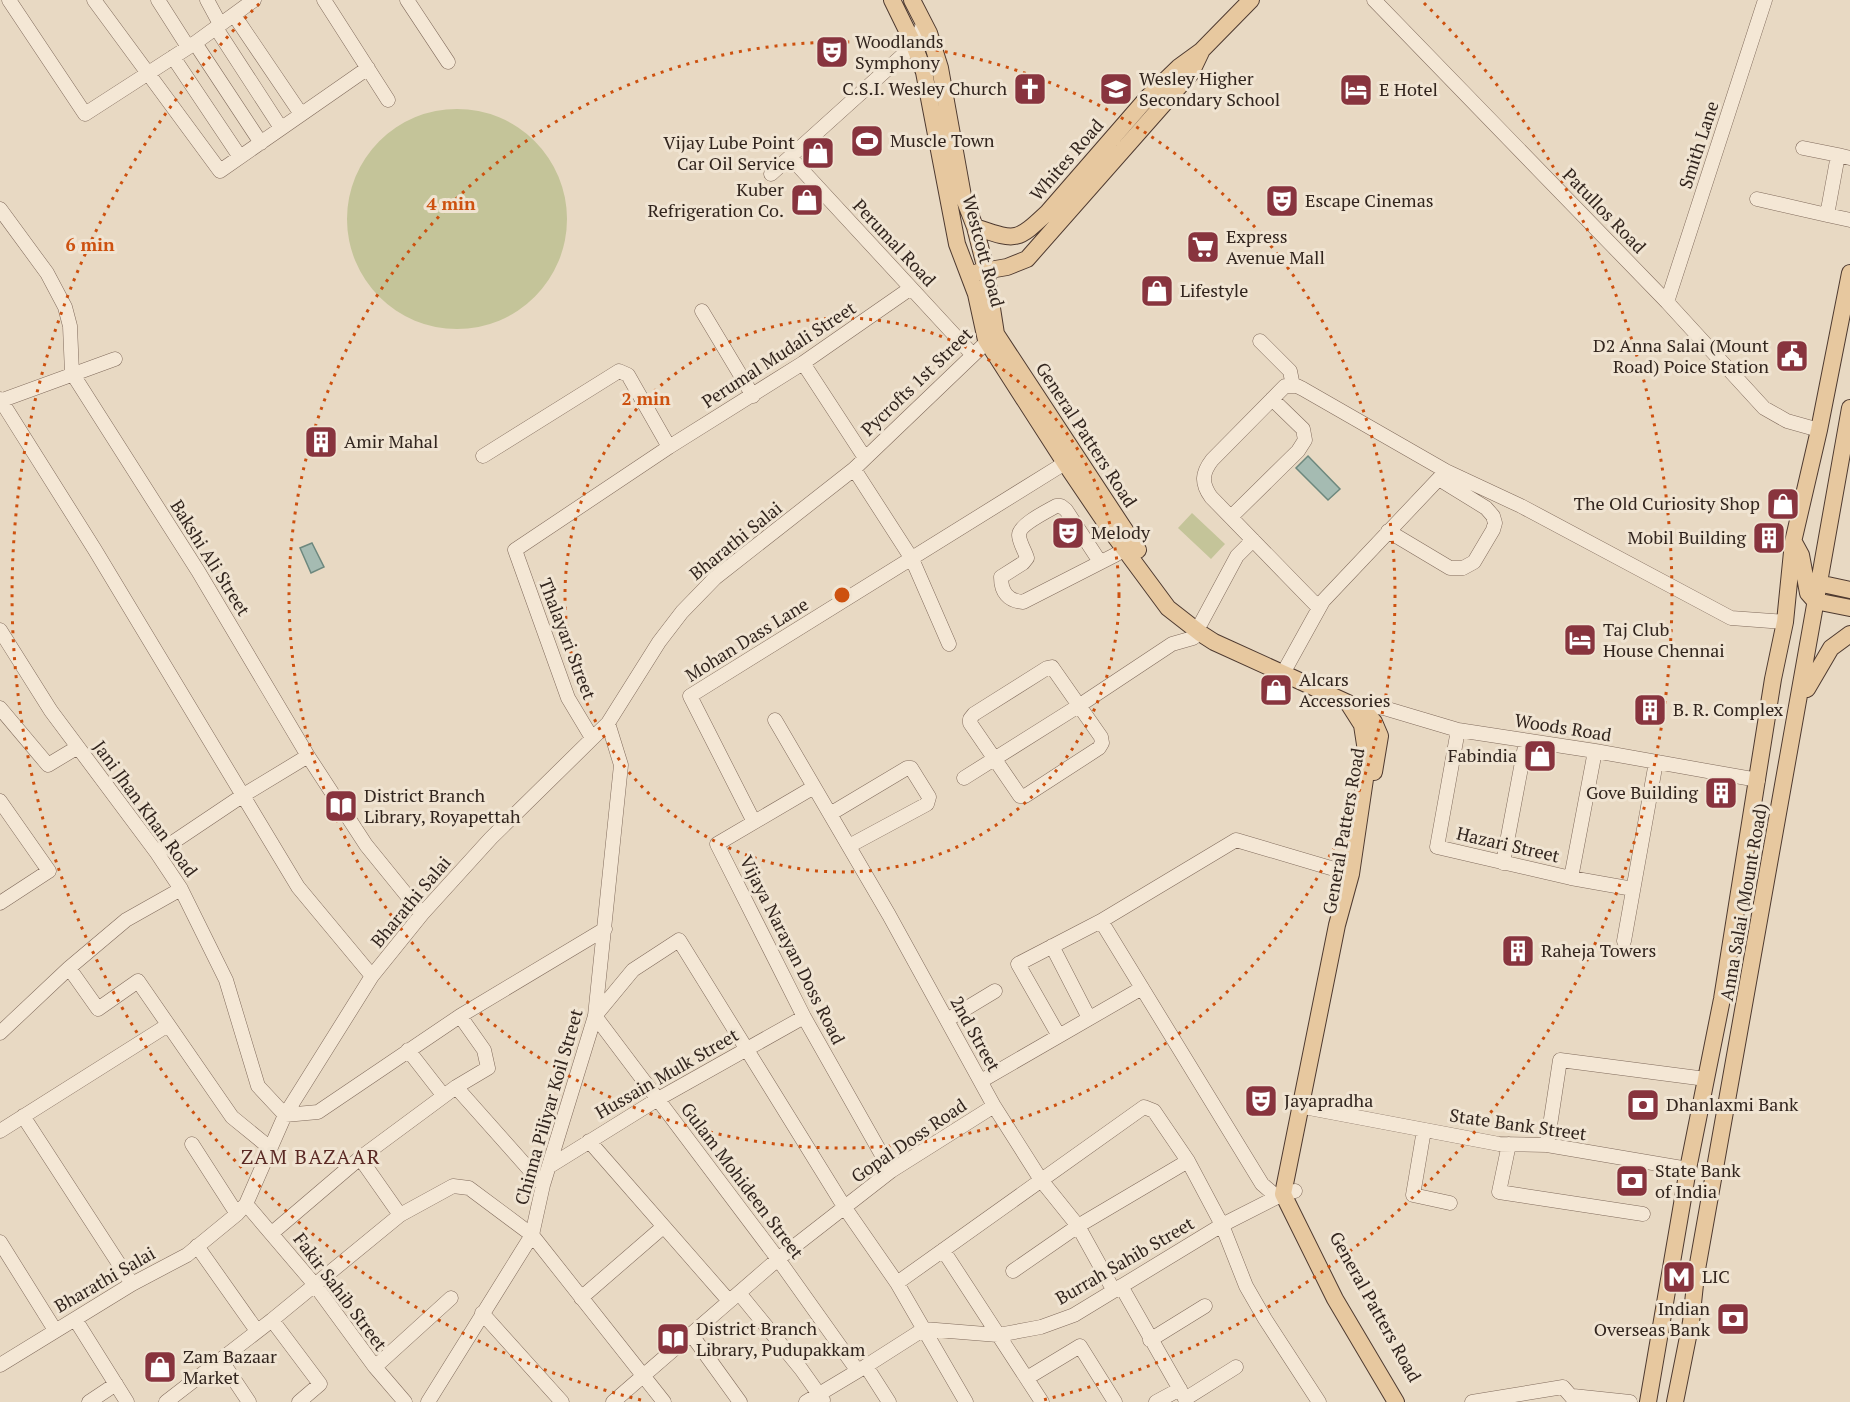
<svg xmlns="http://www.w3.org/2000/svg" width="1850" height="1402" viewBox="0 0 1850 1402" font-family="'PT Serif',serif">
<rect width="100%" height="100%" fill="#e8d9c3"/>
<!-- grass -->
<path fill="#c4c499" d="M347 219a110 110 0 1 1 220 0a110 110 0 1 1-220 0Z
M1192,513L1225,544L1211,559L1178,528Z"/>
<!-- water -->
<path fill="#a5bbb2" stroke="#6d887e" stroke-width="1.5" d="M1308,456L1340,489L1328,500L1296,468Z
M312,543L324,567L311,573L300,548Z"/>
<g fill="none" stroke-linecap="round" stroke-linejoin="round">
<!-- minor casing -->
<g stroke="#806b5c" stroke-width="15">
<path id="minor" d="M9,0L85,114L195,43L254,0
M94,0L220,171L368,68
M158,0L188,47
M207,0L220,24
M324,0L388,100
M407,0L448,62
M1374,0L1667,302L1764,408L1787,421L1819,430
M234,15L301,114
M216,28L281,128
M195,43L261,143
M173,57L240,157
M1803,148L1838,155
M790,157L972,354
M1850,158L1838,155L1827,215L1850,220
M771,174L914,45L924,23
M1757,199L1827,215
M0,209L47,273L65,307L70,326L72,373L198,571L308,756L366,845L422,914
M1667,302L1765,0
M702,311L753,396
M1260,341L1290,371L1293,386
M803,363L865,458
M0,399L95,550L298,887L372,976
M0,401L115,359
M483,456L619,371L628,375L669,447
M854,469L912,559L949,644
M1231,517L1298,451L1305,440L1303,429L1272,399
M1388,531L1450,568H1463L1474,562L1493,530L1495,523L1493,516L1486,508L1439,479
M1100,562L1066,510L1061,506H1056C1047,511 1019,525 1019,535C1019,542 1025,551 1027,558L1023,563L1001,577C1001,592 1008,601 1023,602L1115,555L1125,549
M1318,607L1211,497C1201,483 1202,473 1212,460L1285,386H1297L1303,389L1446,471L1521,506L1731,618L1785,622
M1201,623L1237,556L1253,540
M0,630L51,711L157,853L181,889L226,980L258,1086L285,1115L318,1112L460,1016L605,929
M1287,666L1323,601L1446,471
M1052,667L1101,737L1102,743L1099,748L1025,796H1020L970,723V719L974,714L1047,668Z
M0,708L48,765L78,747
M1364,711L1377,707L1384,708L1458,730L1595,751L1758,780
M775,720L889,915L994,1106L1041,1180L1078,1226L1114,1291
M1458,730L1437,847L1571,878L1633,889
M592,738L568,698L515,550L669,447L803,363L911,288
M964,778L1080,705L1172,644L1193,638L1200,633
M814,787L717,844L804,1017L891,1171
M0,801L49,871L0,903
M830,814L907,768H911L929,797L927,804L849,846
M754,822L690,696L1065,463
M157,853L242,796L308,756
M1503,863L1526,741
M1571,878L1595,751
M1101,921L1262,1184L1277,1197
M1624,941L1656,762
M1052,946L1089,1018
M69,968L98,1009L138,981L232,1117L270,1148
M947,1020L995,991
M0,1033L69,968L126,920L181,889
M1059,1036L1018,964L1101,921L1236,840L1351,874
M408,1050L443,1095
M981,1081L1142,988
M456,1087L488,1068L484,1050L460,1016
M1309,1108L1499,1144L1547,1145L1688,1169
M23,1116L132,1284
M1424,1130L1413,1195L1450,1203
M0,1131L168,1025
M589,1141L729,1301
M192,1144L237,1214
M1509,1144L1499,1192L1643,1214
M1547,1145L1560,1060L1706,1079
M360,1158L400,1215
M550,1166L658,1099L804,1017
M246,1204L315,1285L375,1367L405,1402
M272,1233L360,1158L456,1087L543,1185
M0,1242L55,1330
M197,1246L257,1331
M943,1250L1042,1402
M1013,1271L1078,1226L1188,1161
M897,1283L1144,1107L1154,1111L1188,1161L1222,1225L1246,1286L1265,1319L1319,1402
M1121,1286L1187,1402
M739,1293L801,1369L823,1400
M581,1298L663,1227
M482,1313L562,1402
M75,1319L127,1402
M272,1320L320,1384L299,1402
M691,1334L740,1402
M1150,1340L1205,1306
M221,1360L249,1402
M0,1365L132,1284L187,1255L237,1214L246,1204L285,1115L372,976L422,914L491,838L608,723L659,642L682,612L715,578L854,469L993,336
M866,1366L889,1402
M375,1367L451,1298
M857,1370L778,1259L595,1016L633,970L679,940L845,1208L897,1283L966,1402
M1027,1378L1080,1346L1115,1402
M1573,1396L1630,1402
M1185,1399L1236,1367
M89,1402L116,1384
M166,1402L272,1320L400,1215L453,1186L469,1188L532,1235L664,1402
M428,1402L532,1235L543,1185L595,1016L621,765L608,723
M613,1402L778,1259L891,1171L994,1106
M806,1402L866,1366L924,1329L998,1335L1041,1327L1074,1315L1222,1225L1283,1194L1295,1191
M1156,1402L1180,1389
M1472,1402L1563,1387L1576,1402"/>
</g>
<!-- major casing -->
<g stroke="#4e3a30" stroke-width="18">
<path id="major" d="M892,0L914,45L924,72L957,244L976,294L986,340L1065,463L1111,531L1168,608L1200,633L1214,642L1348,703L1362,725L1366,751L1365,779L1351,874L1337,925L1283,1194L1335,1299L1396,1402
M912,0L929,33L940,68L963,196L975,227L986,270L996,334L1138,550
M975,227C1017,241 1016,242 1048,212L1148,97L1179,67L1201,51L1251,0
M978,272L1007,267L1027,259L1191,73L1201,52
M1795,544L1801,555L1808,593L1815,601L1850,608
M1818,583L1850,590
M1807,689L1831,648L1850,634
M1360,706L1374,722L1380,736L1374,772
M1648,1402L1688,1169L1722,999L1773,679L1785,622L1793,542L1819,430L1850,273
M1675,1402L1691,1322L1696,1275L1850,408"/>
</g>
<!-- minor -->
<use href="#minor" stroke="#f4e7d5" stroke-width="14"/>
<!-- major -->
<use href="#major" stroke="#e7c89f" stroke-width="16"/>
</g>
<!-- distance rings -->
<g fill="none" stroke="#cd510f" stroke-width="3" stroke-dasharray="3 6">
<circle cx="842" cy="595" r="277"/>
<circle cx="842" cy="595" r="553"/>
<path d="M641 1400A830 830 0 0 1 260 3M1424 3A830 830 0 0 1 1043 1400"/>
</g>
<!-- icons -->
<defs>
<g id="theatre-square" transform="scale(1.725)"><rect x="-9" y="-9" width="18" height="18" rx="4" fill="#88343e" stroke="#f0e4d2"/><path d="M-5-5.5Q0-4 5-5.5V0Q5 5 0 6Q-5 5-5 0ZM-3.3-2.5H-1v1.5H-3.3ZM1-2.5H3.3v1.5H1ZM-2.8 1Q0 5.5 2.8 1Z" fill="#fff"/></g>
<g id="church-square" transform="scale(1.725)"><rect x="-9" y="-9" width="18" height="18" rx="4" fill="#88343e" stroke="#f0e4d2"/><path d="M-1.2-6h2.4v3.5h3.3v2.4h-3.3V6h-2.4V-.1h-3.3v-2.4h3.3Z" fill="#fff"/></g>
<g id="school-square" transform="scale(1.725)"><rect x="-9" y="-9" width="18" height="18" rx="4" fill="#88343e" stroke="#f0e4d2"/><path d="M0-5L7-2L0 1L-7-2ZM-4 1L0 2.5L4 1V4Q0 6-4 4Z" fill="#fff"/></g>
<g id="hotel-square" transform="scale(1.725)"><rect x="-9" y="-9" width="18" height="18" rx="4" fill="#88343e" stroke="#f0e4d2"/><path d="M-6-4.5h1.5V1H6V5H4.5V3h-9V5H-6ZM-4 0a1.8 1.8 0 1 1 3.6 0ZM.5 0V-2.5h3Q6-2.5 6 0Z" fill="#fff"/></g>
<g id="stadium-square" transform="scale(1.725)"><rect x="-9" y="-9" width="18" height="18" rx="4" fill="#88343e" stroke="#f0e4d2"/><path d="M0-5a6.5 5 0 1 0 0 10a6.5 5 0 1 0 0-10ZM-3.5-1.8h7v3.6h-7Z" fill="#fff"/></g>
<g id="shop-square" transform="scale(1.725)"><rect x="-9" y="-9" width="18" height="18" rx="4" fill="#88343e" stroke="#f0e4d2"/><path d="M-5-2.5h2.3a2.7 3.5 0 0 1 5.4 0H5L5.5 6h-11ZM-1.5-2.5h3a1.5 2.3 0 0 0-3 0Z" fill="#fff"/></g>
<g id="supermarket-square" transform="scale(1.725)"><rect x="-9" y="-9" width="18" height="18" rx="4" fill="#88343e" stroke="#f0e4d2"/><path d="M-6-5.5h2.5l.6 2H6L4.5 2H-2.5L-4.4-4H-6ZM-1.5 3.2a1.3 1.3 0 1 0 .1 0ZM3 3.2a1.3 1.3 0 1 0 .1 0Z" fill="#fff"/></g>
<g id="civic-square" transform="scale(1.725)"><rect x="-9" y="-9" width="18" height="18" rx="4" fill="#88343e" stroke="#f0e4d2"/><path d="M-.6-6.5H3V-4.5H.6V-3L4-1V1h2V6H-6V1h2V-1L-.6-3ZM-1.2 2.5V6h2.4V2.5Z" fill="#fff"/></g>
<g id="building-square" transform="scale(1.725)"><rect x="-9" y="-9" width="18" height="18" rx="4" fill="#88343e" stroke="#f0e4d2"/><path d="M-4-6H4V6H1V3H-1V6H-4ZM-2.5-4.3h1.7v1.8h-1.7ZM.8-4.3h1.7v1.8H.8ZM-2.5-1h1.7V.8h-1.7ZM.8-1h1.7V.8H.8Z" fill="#fff"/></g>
<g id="library-square" transform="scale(1.725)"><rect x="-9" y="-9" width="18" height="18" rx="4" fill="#88343e" stroke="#f0e4d2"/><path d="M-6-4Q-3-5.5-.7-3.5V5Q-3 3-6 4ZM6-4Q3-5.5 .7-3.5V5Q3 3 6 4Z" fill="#fff"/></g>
<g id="bank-square" transform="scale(1.725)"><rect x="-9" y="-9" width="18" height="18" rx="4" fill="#88343e" stroke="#f0e4d2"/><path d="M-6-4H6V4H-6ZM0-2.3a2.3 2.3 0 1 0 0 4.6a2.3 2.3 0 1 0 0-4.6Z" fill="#fff"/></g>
<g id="metro-square" transform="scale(1.725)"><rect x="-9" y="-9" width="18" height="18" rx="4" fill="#88343e" stroke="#f0e4d2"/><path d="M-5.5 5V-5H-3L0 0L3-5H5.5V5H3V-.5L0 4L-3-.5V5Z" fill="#fff"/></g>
</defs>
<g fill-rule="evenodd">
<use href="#theatre-square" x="832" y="52"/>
<use href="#church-square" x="1030" y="89"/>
<use href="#school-square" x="1116" y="89"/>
<use href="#hotel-square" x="1356" y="90"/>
<use href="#stadium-square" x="867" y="141"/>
<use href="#shop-square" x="818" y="153"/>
<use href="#shop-square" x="807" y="200"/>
<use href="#theatre-square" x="1282" y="201"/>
<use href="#supermarket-square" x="1203" y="247"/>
<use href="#shop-square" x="1157" y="291"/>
<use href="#civic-square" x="1792" y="356"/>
<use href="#building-square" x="321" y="442"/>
<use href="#shop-square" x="1783" y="504"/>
<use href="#theatre-square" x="1068" y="533"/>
<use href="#building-square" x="1769" y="538"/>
<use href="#hotel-square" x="1580" y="640"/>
<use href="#shop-square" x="1276" y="690"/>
<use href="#building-square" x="1650" y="710"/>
<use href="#shop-square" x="1540" y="756"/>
<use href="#building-square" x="1721" y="793"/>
<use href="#library-square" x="341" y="806"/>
<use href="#building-square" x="1518" y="951"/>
<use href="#theatre-square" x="1261" y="1101"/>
<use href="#bank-square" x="1643" y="1105"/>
<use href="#bank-square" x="1632" y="1181"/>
<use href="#metro-square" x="1679" y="1277"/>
<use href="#bank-square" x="1733" y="1319"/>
<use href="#library-square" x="673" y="1339"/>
<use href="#shop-square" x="160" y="1367"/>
</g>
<g text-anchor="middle" stroke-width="6" stroke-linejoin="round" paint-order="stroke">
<!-- poi labels -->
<g font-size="18" fill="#32251e" stroke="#f0e4d2" text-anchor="start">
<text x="855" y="48">Woodlands<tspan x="855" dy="21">Symphony</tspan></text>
<text x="1139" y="85">Wesley Higher<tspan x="1139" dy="21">Secondary School</tspan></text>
<text x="1007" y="95" text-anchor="end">C.S.I. Wesley Church</text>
<text x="1379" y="96">E Hotel</text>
<text x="890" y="147">Muscle Town</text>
<text x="795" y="149" text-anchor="end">Vijay Lube Point<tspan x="795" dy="21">Car Oil Service</tspan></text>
<text x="784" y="196" text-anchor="end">Kuber<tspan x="784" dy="21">Refrigeration Co.</tspan></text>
<text x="1305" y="207">Escape Cinemas</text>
<text x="1226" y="243">Express<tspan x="1226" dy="21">Avenue Mall</tspan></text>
<text x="1180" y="297">Lifestyle</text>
<text x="1769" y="352" text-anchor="end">D2 Anna Salai (Mount<tspan x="1769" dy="21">Road) Poice Station</tspan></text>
<text x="344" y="448">Amir Mahal</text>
<text x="1760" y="510" text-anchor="end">The Old Curiosity Shop</text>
<text x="1091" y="539">Melody</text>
<text x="1746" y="544" text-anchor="end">Mobil Building</text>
<text x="1603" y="636">Taj Club<tspan x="1603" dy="21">House Chennai</tspan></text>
<text x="1299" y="686">Alcars<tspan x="1299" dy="21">Accessories</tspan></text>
<text x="1673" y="716">B. R. Complex</text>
<text x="1517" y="762" text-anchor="end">Fabindia</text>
<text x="1698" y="799" text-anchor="end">Gove Building</text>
<text x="364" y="802">District Branch<tspan x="364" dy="21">Library, Royapettah</tspan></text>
<text x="1541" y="957">Raheja Towers</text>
<text x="1284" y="1107">Jayapradha</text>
<text x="1666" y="1111">Dhanlaxmi Bank</text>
<text x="1655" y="1177">State Bank<tspan x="1655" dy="21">of India</tspan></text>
<text x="1702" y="1283">LIC</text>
<text x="1710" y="1315" text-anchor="end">Indian<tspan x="1710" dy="21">Overseas Bank</tspan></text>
<text x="696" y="1335">District Branch<tspan x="696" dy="21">Library, Pudupakkam</tspan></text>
<text x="183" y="1363">Zam Bazaar<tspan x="183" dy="21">Market</tspan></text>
</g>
<!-- street labels -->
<g font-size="18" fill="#32251e" stroke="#f0e4d2">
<text transform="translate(1699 145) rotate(-72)" y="6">Smith Lane</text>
<text transform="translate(1067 160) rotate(-49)" y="6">Whites Road</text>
<text transform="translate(1604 211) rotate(46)" y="6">Patullos Road</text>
<text transform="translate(894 243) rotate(47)" y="6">Perumal Road</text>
<text transform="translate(983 251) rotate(75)" y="6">Westcott Road</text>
<text transform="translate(779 355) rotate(-33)" y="6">Perumal Mudali Street</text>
<text transform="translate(917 382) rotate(-44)" y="6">Pycrofts 1st Street</text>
<text transform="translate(1086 435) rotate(57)" y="6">General Patters Road</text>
<text transform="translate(736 541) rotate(-39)" y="6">Bharathi Salai</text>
<text transform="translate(210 558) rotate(58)" y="6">Bakshi Ali Street</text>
<text transform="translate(567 639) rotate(69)" y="6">Thalayari Street</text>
<text transform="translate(747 640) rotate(-32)" y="6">Mohan Dass Lane</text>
<text transform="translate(1563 728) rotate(9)" y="6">Woods Road</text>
<text transform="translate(145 809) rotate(54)" y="6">Jani Jhan Khan Road</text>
<text transform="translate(1344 831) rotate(-80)" y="6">General Patters Road</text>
<text transform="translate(1508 845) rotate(13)" y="6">Hazari Street</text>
<text transform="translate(411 902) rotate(-50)" y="6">Bharathi Salai</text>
<text transform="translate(1744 902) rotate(-80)" y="6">Anna Salai (Mount Road)</text>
<text transform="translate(792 950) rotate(63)" y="6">Vijaya Narayan Doss Road</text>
<text transform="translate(975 1034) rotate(61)" y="6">2nd Street</text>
<text transform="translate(667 1074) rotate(-30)" y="6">Hussain Mulk Street</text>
<text transform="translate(549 1107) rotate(-74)" y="6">Chinna Piliyar Koil Street</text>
<text transform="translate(1518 1125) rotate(8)" y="6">State Bank Street</text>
<text transform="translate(909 1141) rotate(-34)" y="6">Gopal Doss Road</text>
<text transform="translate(742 1181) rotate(53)" y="6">Gulam Mohideen Street</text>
<text transform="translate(1125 1261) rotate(-30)" y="6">Burrah Sahib Street</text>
<text transform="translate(105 1280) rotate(-30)" y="6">Bharathi Salai</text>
<text transform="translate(340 1292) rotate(53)" y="6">Fakir Sahib Street</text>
<text transform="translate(1375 1307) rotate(61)" y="6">General Patters Road</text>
</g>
<!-- neighbourhood labels -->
<g font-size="20" letter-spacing="1.5" fill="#592823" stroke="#f0e4d2">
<text x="311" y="1164">ZAM BAZAAR</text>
</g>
</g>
<circle cx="842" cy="595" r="9" fill="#cd510f" stroke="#f0e4d2" stroke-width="3"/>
<g font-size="18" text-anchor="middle" font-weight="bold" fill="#cd510f" stroke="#f0e4d2" stroke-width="6" stroke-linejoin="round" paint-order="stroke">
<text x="451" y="210">4 min</text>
<text x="90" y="251">6 min</text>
<text x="646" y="405">2 min</text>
</g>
</svg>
